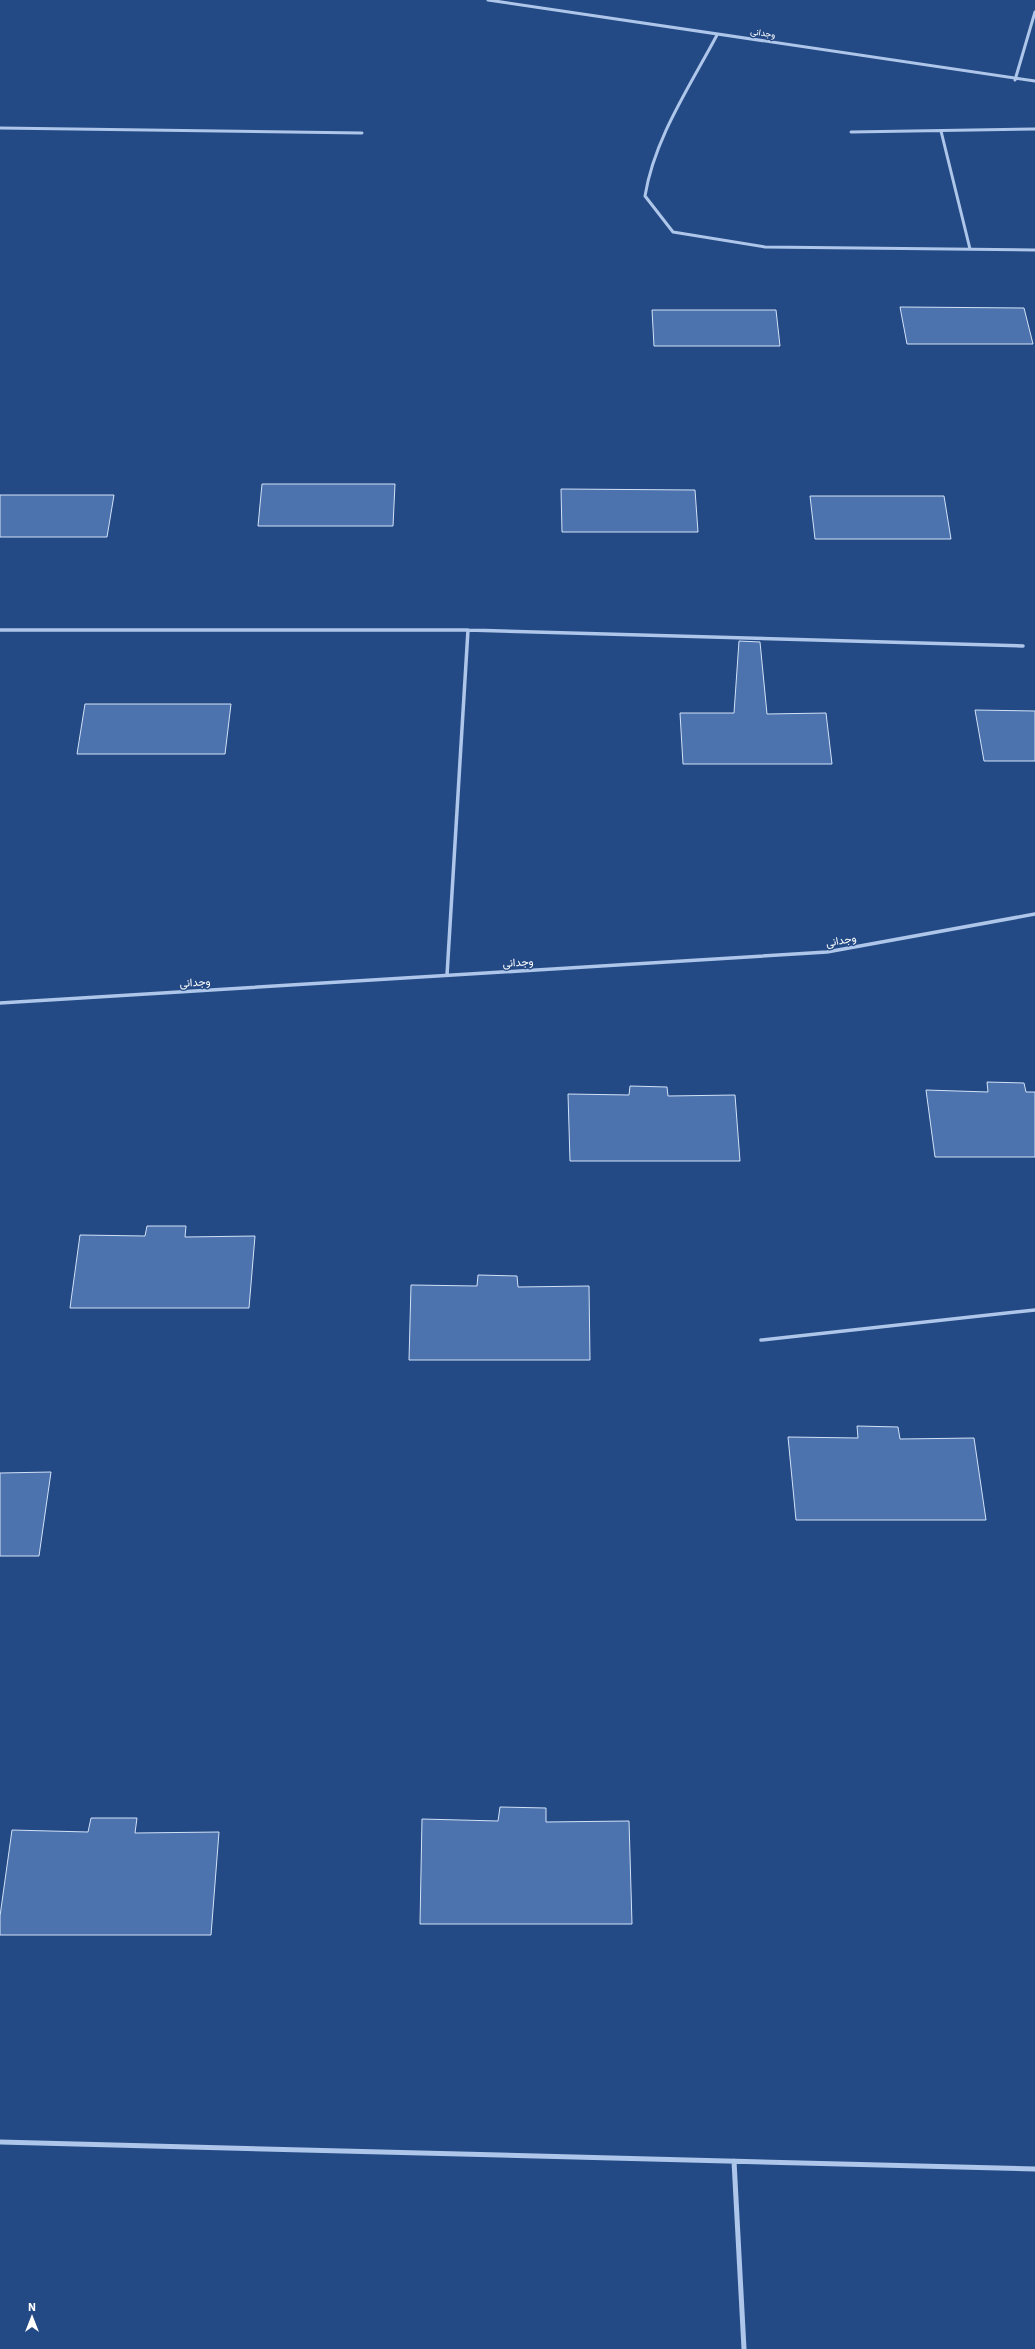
<svg xmlns="http://www.w3.org/2000/svg" width="1035" height="2349" viewBox="0 0 1035 2349" font-family="'IBM Plex Sans',Vazirmatn,sans-serif">
<rect width="100%" height="100%" fill="#244a86"/>
<!-- building -->
<path fill="#4c73ae" stroke="#d2e1f7" d="M900,307L1024,308L1033,344H907Z
M652,310H776L780,346H654Z
M262,484H395L393,526H258Z
M561,489L695,490L698,532H562Z
M0,495H114L107,537H0Z
M810,496H944L951,539H815Z
M739,641L760,642L767,714L826,713L832,764H683L680,713H734Z
M85,704H231L225,754H77Z
M975,710L1035,711V761H984Z
M987,1082L1024,1083L1026,1092H1035V1157H935L926,1090L988,1092Z
M630,1086L667,1087L668,1096L735,1095L740,1161H570L568,1094L629,1095Z
M147,1226H186L185,1237L255,1236L249,1308H70L80,1235L145,1236Z
M478,1275L517,1276L518,1287L589,1286L590,1360H409L411,1285L477,1286Z
M857,1426L898,1427L900,1439L974,1438L986,1520H796L788,1437L858,1438Z
M51,1472L39,1556H0V1473Z
M500,1807L546,1808V1822L629,1821L632,1924H420L422,1819L498,1821Z
M91,1818H137L135,1833L219,1832L211,1935H0V1916L12,1830L88,1832Z"/>
<g fill="none" stroke-linecap="round" stroke-linejoin="round">
<!-- street-far2 -->
<path stroke="#aec6e9" stroke-width="3" d="M488,0L1035,81
M717,35C690,86 654,139 645,196L673,232L765,247L1035,250
M1015,80L1035,12
M0,128L362,133
M941,131L970,249
M851,132L1035,129"/>
<!-- street-far1 -->
<path stroke="#aec6e9" stroke-width="3.5" d="M0,630H468L1023,646
M447,975L468,630
M0,1003L827,952L1035,914
M761,1340L1035,1310"/>
<!-- street -->
<path stroke="#aec6e9" stroke-width="5" d="M0,2142L1035,2169
M734,2161L744,2349"/>
</g>
<g text-anchor="middle" stroke-width="3" stroke-linejoin="round" paint-order="stroke">
<!-- far-street labels -->
<g font-size="9" fill="#fff" stroke="#244a86">
<text transform="translate(763 33) rotate(9)" y="3">وجدانی</text>
</g>
<!-- street labels -->
<g font-size="11" fill="#fff" stroke="#244a86">
<text transform="translate(841 940) rotate(-10)" y="4">وجدانی</text>
<text transform="translate(518 962) rotate(-4)" y="4">وجدانی</text>
<text transform="translate(195 982) rotate(-4)" y="4">وجدانی</text>
</g>
</g>
<!-- north arrow -->
<g transform="translate(32 2317)" stroke="#244a86" stroke-width="3" paint-order="stroke">
<path d="M0-3L7 15L0 10L-7 15Z" fill="#ffffff"/>
<text y="-6" font-size="11" font-weight="bold" text-anchor="middle" fill="#ffffff">N</text>
</g>
</svg>
